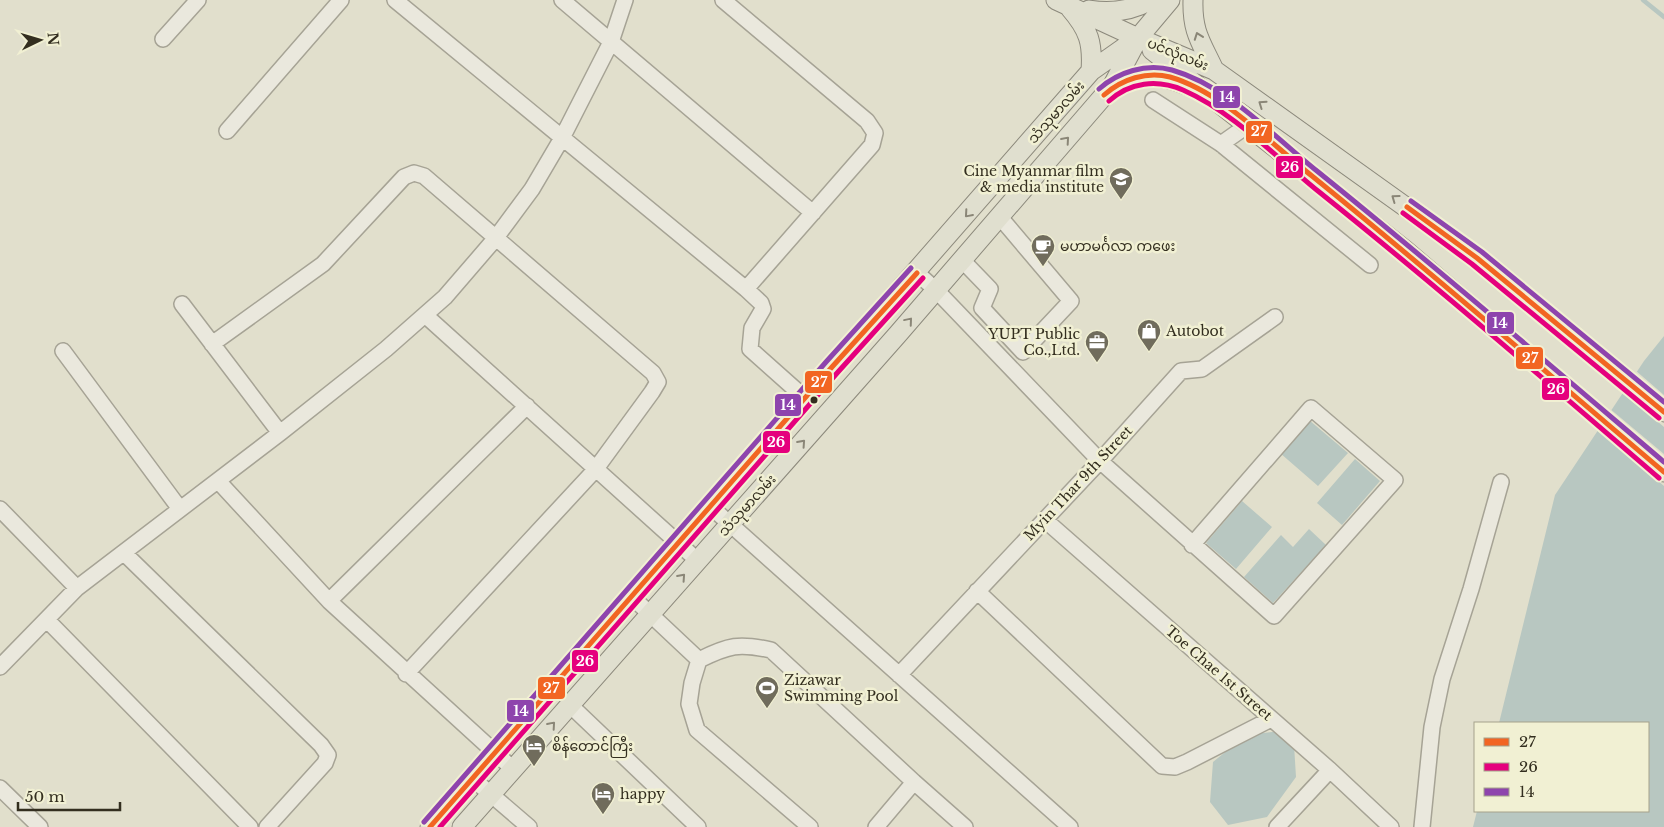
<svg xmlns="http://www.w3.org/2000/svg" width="1664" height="827" viewBox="0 0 1664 827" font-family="'Libre Baskerville','Noto Sans Myanmar',serif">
<rect width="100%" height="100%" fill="#e1dfcc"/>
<!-- water -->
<path fill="#b8c7c1" d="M1664,336V827H1473L1477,811H1648V723H1499L1555,495L1644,361Z
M1309,420L1348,453L1318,486L1280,453Z
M1355,459L1380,481L1342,525L1317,503Z
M1242,501L1272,527L1236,569L1206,543Z
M1309,529L1326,545L1273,603L1244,577L1281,535L1293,547Z
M1280,731L1294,745L1296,777L1267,817L1228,825L1210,802L1213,762L1246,735Z"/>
<!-- pier -->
<path fill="#e1dfcc" d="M1635,370L1664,395V427L1621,391Z
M1609,408L1664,454V486L1596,429Z"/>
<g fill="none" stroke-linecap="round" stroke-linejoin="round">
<!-- stream -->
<path stroke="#b8c7c1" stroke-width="4.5" d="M1643,0L1664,17"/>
<!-- minor casing -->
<g stroke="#a6a395" stroke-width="18">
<path id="minor" d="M395,0L746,289L761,303L763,309L752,328L750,349L805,398
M562,0L813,213
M723,0L867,121L875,133L872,145L746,289
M163,39L198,0
M1153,100L1221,144L1370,265
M227,131L341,0
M1221,144L1248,125
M962,260L990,289L982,308L1023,352L1071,301L999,216
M917,273L936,290L1100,461L1274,616L1395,480L1311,408L1192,545
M182,304L280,433
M425,315L697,560
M212,344L323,264L404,177L414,173L424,176L653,373L658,382L652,392L595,470L406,674
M63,351L180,509
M219,482L329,601L513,769
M711,507L1070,827
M0,509L77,588
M1045,520L1330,770L1391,827
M124,553L321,745L328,755L325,763L267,827
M977,591L1162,766L1175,767L1187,762L1271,719
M632,597L699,660
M329,601L527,406
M47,620L250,827
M0,667L77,588L280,433L386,349L445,297L495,239L532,189L562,138L611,42L625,0
M899,675L1100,461L1181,371L1202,369L1275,317
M570,705L698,827
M473,779L529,827
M0,788L40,827
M810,827L697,730L689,704L692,683L699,660C729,645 739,643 771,650L914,782L965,827
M876,827L914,782
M1277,827L1330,770
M1422,827L1432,727L1442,679L1471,589L1501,482"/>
</g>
<!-- major casing -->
<g stroke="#8c897c" stroke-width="21">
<path id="major" d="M1056,0L1138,38L1214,70L1477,258L1664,412
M1193,0C1192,32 1201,42 1214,70
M1070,8C1089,30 1093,43 1091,71
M1089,10C1111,14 1131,11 1151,0
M1152,50L1406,251L1664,472
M1113,85C1139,74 1161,74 1187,85
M430,827L1091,71L1135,40
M462,827L898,334L1113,85L1138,38L1170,0"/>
</g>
<!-- minor -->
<use href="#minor" stroke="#eae8dd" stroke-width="15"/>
<!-- major -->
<use href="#major" stroke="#e0dfcf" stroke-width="19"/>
<!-- bus-1 casing -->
<g stroke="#f1f0d3" stroke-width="9">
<path id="bus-1" d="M1104,95C1122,79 1147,71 1170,77C1222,92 1270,143 1312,176C1431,272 1547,373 1664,472
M1407,207L1477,258L1664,412
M430,827L832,367L917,273"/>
</g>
<!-- bus-2 casing -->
<g stroke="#f1f0d3" stroke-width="9">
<path id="bus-2" d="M1109,101C1130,82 1157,79 1183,90C1233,112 1276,157 1318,191C1434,284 1546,381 1659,478
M1403,213L1472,264L1659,418
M440,827L838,372L923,278"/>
</g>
<!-- bus-3 casing -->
<g stroke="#f1f0d3" stroke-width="9">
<path id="bus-3" d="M1099,89C1118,72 1146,63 1172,70C1228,86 1273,136 1317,171C1435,266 1549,364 1664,462
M1411,201L1482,252L1664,402
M424,822L826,362L911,268"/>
</g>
<!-- bus-1 -->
<use href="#bus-1" stroke="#f26522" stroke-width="5"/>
<!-- bus-2 -->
<use href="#bus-2" stroke="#e5007d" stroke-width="5"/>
<!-- bus-3 -->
<use href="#bus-3" stroke="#8e44ad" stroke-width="5"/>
</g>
<!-- one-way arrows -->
<defs><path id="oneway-chevron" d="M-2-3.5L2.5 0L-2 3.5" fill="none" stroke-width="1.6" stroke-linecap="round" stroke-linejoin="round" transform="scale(1.25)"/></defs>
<g stroke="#8a8677">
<use href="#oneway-chevron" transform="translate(1198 36) rotate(-110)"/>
<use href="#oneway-chevron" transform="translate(1262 104) rotate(-145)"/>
<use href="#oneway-chevron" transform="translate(1066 140) rotate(-49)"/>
<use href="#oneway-chevron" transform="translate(1395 198) rotate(-144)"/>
<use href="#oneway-chevron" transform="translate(968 214) rotate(131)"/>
<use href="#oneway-chevron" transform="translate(909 321) rotate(-50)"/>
<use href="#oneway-chevron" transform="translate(802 443) rotate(-48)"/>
<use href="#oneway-chevron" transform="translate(682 577) rotate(-48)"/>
<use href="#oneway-chevron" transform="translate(552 725) rotate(-49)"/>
</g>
<!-- icons -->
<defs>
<g id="university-pin" transform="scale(1.25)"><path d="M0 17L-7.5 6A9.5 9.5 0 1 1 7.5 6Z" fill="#706c5c" stroke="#f1f0d3"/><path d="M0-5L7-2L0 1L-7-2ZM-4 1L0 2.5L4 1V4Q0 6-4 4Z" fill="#fff"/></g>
<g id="cafe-pin" transform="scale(1.25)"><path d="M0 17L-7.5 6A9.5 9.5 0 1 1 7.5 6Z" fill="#706c5c" stroke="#f1f0d3"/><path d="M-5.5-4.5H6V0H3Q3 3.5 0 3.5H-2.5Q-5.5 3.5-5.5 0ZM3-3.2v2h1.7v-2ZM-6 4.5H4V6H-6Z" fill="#fff"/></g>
<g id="shop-pin" transform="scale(1.25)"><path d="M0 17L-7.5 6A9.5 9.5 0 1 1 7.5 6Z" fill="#706c5c" stroke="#f1f0d3"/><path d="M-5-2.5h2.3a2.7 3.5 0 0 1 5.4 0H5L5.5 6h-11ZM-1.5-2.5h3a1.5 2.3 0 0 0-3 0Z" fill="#fff"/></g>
<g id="office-pin" transform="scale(1.25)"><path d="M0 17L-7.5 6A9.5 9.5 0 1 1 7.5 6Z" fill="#706c5c" stroke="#f1f0d3"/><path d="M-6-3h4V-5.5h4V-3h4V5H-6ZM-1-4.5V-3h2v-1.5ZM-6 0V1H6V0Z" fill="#fff"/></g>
<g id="stadium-pin" transform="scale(1.25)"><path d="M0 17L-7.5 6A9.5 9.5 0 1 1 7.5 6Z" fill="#706c5c" stroke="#f1f0d3"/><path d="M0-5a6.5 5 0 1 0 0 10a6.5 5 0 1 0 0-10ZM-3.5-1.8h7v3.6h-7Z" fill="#fff"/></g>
<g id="hotel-pin" transform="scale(1.25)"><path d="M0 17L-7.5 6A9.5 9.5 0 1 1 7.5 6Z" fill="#706c5c" stroke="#f1f0d3"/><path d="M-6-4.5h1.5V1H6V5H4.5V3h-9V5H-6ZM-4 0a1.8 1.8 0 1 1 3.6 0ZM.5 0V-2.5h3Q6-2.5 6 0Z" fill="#fff"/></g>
</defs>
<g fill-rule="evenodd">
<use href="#university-pin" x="1121" y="179"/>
<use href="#cafe-pin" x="1043" y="246"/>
<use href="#shop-pin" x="1149" y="331"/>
<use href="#office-pin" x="1097" y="342"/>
<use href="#stadium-pin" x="767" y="688"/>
<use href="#hotel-pin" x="534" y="746"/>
<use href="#hotel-pin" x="603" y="794"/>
</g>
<!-- markers -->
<circle fill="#332e1f" stroke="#f1f0d3" stroke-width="2" cx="814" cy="400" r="4.5"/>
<g text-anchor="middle" stroke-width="5" stroke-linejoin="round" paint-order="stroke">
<!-- street labels -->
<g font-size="14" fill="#332e1f" stroke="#f1f0d3">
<text transform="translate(1178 54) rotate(22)" y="5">ပင်လုံလမ်း</text>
<text transform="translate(1056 112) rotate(-49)" y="5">သံသုမာလမ်း</text>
<text transform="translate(1078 483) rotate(-47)" y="5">Myin Thar 9th Street</text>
<text transform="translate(747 505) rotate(-48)" y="5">သံသုမာလမ်း</text>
<text transform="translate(1219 673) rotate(41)" y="5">Toe Chae 1st Street</text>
</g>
<!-- poi labels -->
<g font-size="14" fill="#332e1f" stroke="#f1f0d3" text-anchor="start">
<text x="1104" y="176" text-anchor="end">Cine Myanmar film<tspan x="1104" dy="16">&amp; media institute</tspan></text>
<text x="1060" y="251">မဟာမင်္ဂလာ ကဖေး</text>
<text x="1166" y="336">Autobot</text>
<text x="1080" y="339" text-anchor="end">YUPT Public<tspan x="1080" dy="16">Co.,Ltd.</tspan></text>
<text x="784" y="685">Zizawar<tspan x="784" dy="16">Swimming Pool</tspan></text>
<text x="552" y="751">စိန်တောင်ကြီး</text>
<text x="620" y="799">happy</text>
</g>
</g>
<g stroke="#f1f0d3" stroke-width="2">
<rect x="1212" y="85" width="29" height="24" rx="5" fill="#8e44ad"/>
<rect x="1245" y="120" width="28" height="24" rx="5" fill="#f26522"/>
<rect x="1275" y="155" width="29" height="24" rx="5" fill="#e5007d"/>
<rect x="1486" y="311" width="29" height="24" rx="5" fill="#8e44ad"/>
<rect x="1515" y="346" width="29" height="24" rx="5" fill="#f26522"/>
<rect x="804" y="370" width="29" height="24" rx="5" fill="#f26522"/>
<rect x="1541" y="377" width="29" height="24" rx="5" fill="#e5007d"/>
<rect x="774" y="393" width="28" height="24" rx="5" fill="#8e44ad"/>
<rect x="762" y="430" width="29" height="24" rx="5" fill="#e5007d"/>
<rect x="571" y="649" width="28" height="24" rx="5" fill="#e5007d"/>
<rect x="537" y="676" width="29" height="24" rx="5" fill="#f26522"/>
<rect x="506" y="699" width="29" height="24" rx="5" fill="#8e44ad"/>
</g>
<g font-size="14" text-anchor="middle" font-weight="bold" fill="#fff">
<text x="1227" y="102">14</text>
<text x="1259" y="136">27</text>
<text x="1290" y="172">26</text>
<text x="1500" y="328">14</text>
<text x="1530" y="363">27</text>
<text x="819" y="387">27</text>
<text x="1556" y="394">26</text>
<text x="788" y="410">14</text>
<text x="776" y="447">26</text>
<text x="585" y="666">26</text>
<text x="551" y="693">27</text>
<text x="521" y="716">14</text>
</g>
<!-- legend -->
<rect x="1474" y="722" width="175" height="90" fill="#f1f0d3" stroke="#a5a28b"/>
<rect x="1484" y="738" width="25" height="8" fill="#f26522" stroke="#a5a28b"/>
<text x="1519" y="747" font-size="15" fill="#332e1f">27</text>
<rect x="1484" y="763" width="25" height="8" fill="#e5007d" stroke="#a5a28b"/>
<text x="1519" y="772" font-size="15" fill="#332e1f">26</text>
<rect x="1484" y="788" width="25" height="8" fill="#8e44ad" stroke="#a5a28b"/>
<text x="1519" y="797" font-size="15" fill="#332e1f">14</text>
<!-- north arrow -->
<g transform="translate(40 40) rotate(85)" stroke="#f1f0d3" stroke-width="4" paint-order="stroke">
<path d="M0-4L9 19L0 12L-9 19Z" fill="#332e1f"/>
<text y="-8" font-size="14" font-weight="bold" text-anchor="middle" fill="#332e1f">N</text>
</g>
<!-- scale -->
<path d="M18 802v8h102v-8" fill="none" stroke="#332e1f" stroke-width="2.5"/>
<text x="25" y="802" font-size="15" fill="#332e1f" stroke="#f1f0d3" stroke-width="4" paint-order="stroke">50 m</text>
</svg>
